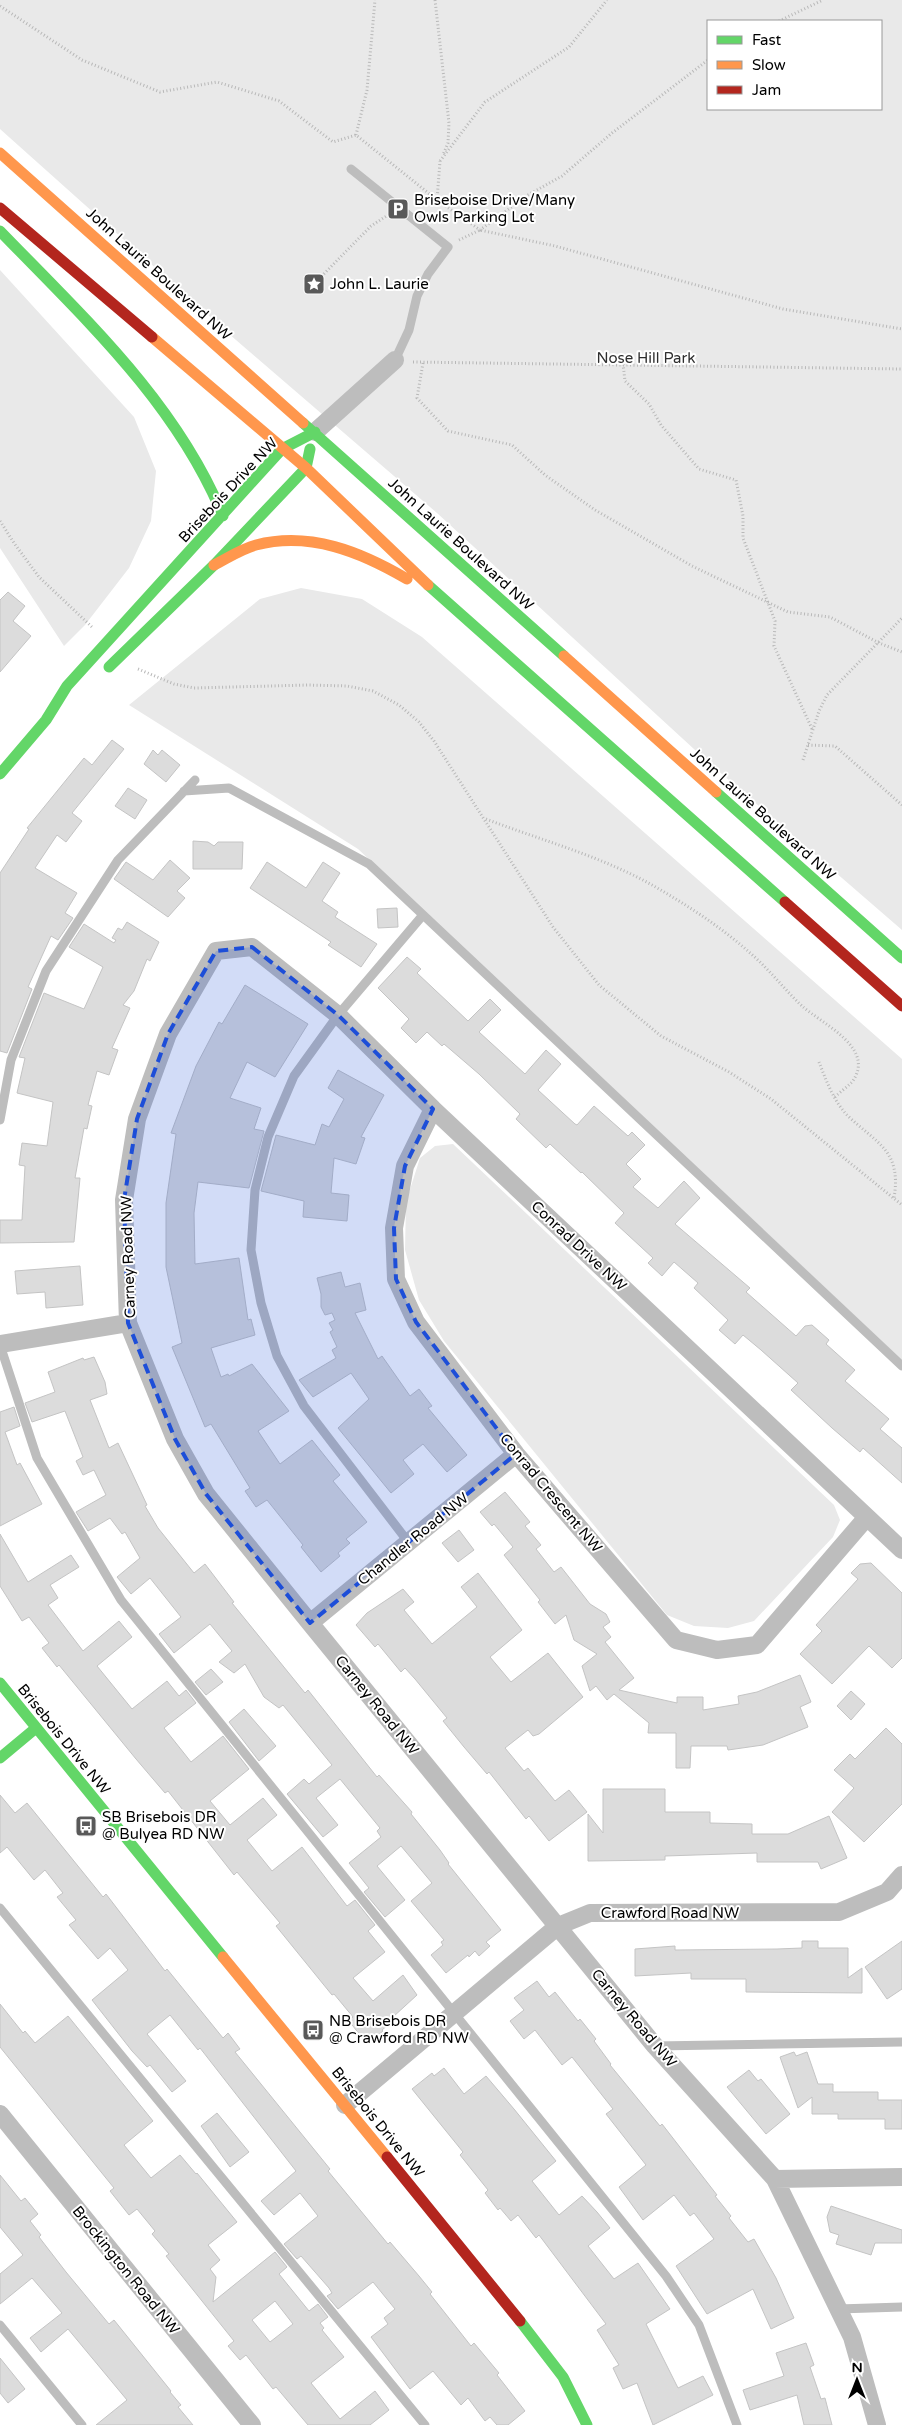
<svg xmlns="http://www.w3.org/2000/svg" width="902" height="2425" viewBox="0 0 902 2425" font-family="'Varela Round',sans-serif">
<rect width="100%" height="100%" fill="#fff"/>
<!-- green -->
<path fill="#e9e9e9" fill-rule="evenodd" d="M0,0H902V930L707,761L437,513L236,340L0,129ZM708,21H881V109H708Z
M0,270L134,417L156,471L151,521L129,568L85,625L64,646L0,548Z
M301,588L362,599L422,637L902,1059V1360L358,849L129,705L260,599Z
M453,1144L834,1505L840,1520L833,1537L754,1621L728,1628L694,1626L667,1615L444,1341L419,1300L405,1250L406,1202L420,1158L435,1146Z"/>
<!-- building -->
<path fill="#dcdcdc" stroke="#c4c4c4" fill-rule="evenodd" d="M8,592L25,606L13,621L31,636L0,672V600Z
M112,740L124,749L72,813L82,821L66,842L57,835L35,868L77,893L65,913L73,918L58,940L51,936L28,987L32,989L7,1053L0,1051V873L29,829L27,828L84,758L92,765Z
M153,750L158,755L162,750L180,765L166,782L144,764Z
M128,788L147,800L135,819L115,806Z
M193,841L208,842L214,846L218,842H243L242,869H193Z
M170,860L190,878L177,891L185,898L168,917L114,879L126,862L153,880Z
M267,862L306,888L323,862L340,873L322,901L338,912L335,917L377,944L361,967L328,945L331,942L250,888Z
M397,908L398,927L378,928L377,909Z
M127,922L159,942L150,961L147,959L134,991L123,1005L130,1008L112,1048L118,1050L109,1075L97,1071L88,1105L92,1106L87,1129L84,1128L75,1178H80L74,1242L0,1243V1220H22L25,1166L19,1165L22,1143L47,1146L53,1102L17,1093L25,1058L19,1057L44,993L84,1009L103,967L69,947L84,924L114,943L116,940L112,938L118,928L122,930Z
M407,957L421,969L417,973L468,1021L490,999L501,1010L479,1032L525,1074L546,1050L561,1064L538,1090L575,1124L577,1125L594,1106L628,1136L632,1132L645,1145L626,1164L641,1179L633,1187L658,1208L684,1181L700,1198L675,1224L750,1288L746,1292L796,1336L805,1326L812,1325L829,1340L826,1344L855,1370L845,1381L889,1419L880,1429L902,1448V1483L863,1448L860,1452L832,1428L791,1390L798,1383L761,1350L743,1335L735,1344L719,1330L728,1320L694,1288L698,1283L674,1262L662,1276L648,1263L653,1258L615,1223L624,1213L582,1172L581,1173L550,1144L546,1148L516,1119L520,1114L479,1074L444,1044L442,1046L427,1032L416,1043L401,1028L409,1019L378,988Z
M245,985L308,1024L275,1077L247,1062L230,1098L261,1108L254,1129L264,1131L249,1188L198,1182L194,1213L195,1264L239,1258L248,1320L251,1319L255,1335L211,1348L221,1377L228,1374L229,1376L252,1364L289,1411L258,1431L280,1464L312,1440L340,1475L333,1481L367,1522L346,1539L350,1543L338,1553L340,1556L321,1572L301,1547L303,1545L267,1500L256,1507L245,1491L250,1488L211,1424L205,1427L172,1347L182,1343L166,1267V1203L176,1134L171,1133L196,1066L219,1022L222,1024Z
M338,1070L384,1095L361,1137L365,1138L356,1164L334,1158L331,1193L349,1195L347,1221L303,1217L304,1201L261,1191L276,1135L315,1145L322,1124L329,1127L344,1099L328,1088Z
M80,1266L83,1305L46,1308L45,1292L17,1294L15,1271Z
M341,1272L345,1287L360,1283L366,1310L355,1313L378,1359L382,1356L410,1396L419,1389L432,1406L428,1408L467,1455L447,1472L423,1444L403,1460L414,1474L391,1493L338,1428L369,1399L351,1373L313,1397L299,1380L336,1358L332,1350L337,1347L330,1332L333,1330L329,1323L335,1320L332,1313L325,1315L321,1307V1294L317,1278Z
M94,1357L105,1382L107,1394L90,1400L109,1448L118,1443L147,1505L145,1506L158,1528L194,1573L205,1564L234,1602L232,1603L305,1693L308,1690L377,1777L379,1775L412,1812L411,1814L440,1850L449,1863L448,1864L501,1930L486,1942L490,1946L479,1956L475,1951L469,1957L468,1955L446,1973L431,1955L443,1945L441,1942L444,1940L411,1901L432,1883L401,1846L377,1866L405,1900L385,1917L364,1892L369,1888L349,1863L381,1837L377,1831L380,1828L340,1779L316,1798L338,1825L323,1837L287,1794L304,1779L309,1784L332,1765L283,1705L279,1708L264,1697L245,1664L234,1673L219,1662L232,1651L210,1624L174,1653L159,1634L181,1617L150,1578L131,1594L117,1577L140,1558L125,1532L122,1534L110,1518L88,1531L76,1512L106,1495L94,1470L83,1475L76,1461L83,1457L65,1411L32,1422L25,1403L55,1392L48,1372L83,1358L84,1360Z
M14,1407L20,1426L5,1432L17,1465L20,1463L42,1504L0,1526V1412Z
M505,1492L530,1522L525,1526L541,1545L536,1549L554,1572L561,1567L590,1604L606,1614L610,1622L603,1627L611,1637L605,1642L634,1678L619,1690L677,1703V1697H703V1710L739,1704L738,1696L757,1692L800,1675L811,1702L800,1707L808,1727L763,1745L728,1750L727,1746H691L690,1768H676V1733H648L649,1723L614,1694L607,1700L596,1686L590,1691L582,1666L597,1654L574,1640L566,1615L555,1624L538,1602L540,1600L504,1555L513,1547L494,1524L492,1526L480,1512Z
M459,1530L474,1550L458,1562L442,1543Z
M0,1534L28,1582L71,1555L79,1567L50,1585L58,1598L48,1605L83,1651L119,1621L132,1637L97,1666L132,1709L167,1681L179,1696L186,1690L196,1703L164,1728L191,1762L223,1736L249,1769L210,1801L230,1825L263,1798L277,1815L247,1840L272,1871L302,1847L347,1906L355,1900L375,1925L368,1931L385,1952L353,1978L373,2001L403,1975L417,1995L393,2017L395,2019L382,2030L383,2031L367,2044L349,2021L353,2017L334,1994L332,1995L276,1926L280,1923L237,1872L234,1875L168,1791L165,1793L136,1759L59,1665L57,1667L42,1648L49,1643L29,1617L22,1621L0,1586Z
M871,1563L902,1593V1658L892,1668L869,1646L832,1684L800,1654L822,1631L816,1625L858,1579L851,1573L860,1564Z
M478,1573L522,1630L490,1657L511,1682L548,1653L583,1697L539,1734L533,1736L528,1730L505,1748L524,1771L528,1768L555,1801L569,1790L587,1812L549,1841L529,1816L526,1819L489,1772L487,1774L464,1747L443,1721L447,1718L415,1679L405,1668L401,1672L378,1644L375,1647L356,1625L367,1613L403,1589L414,1602L404,1610L432,1644L477,1607L461,1587Z
M211,1669L223,1682L206,1695L195,1682Z
M851,1691L865,1704L851,1720L837,1706Z
M244,1709L276,1746L259,1761L229,1722Z
M886,1728L902,1744V1804L864,1842L832,1812L854,1788L834,1770L850,1754L855,1759Z
M603,1789H665V1812H710V1823L752,1824V1834H788L829,1816L847,1858L821,1869L818,1862H757V1853L665,1856V1860L588,1861V1814L603,1833Z
M0,1795L15,1813L27,1803L103,1897L106,1894L165,1971L167,1969L223,2038L228,2033L240,2049L235,2052L330,2169L328,2171L388,2244L390,2242L419,2276L432,2292L430,2294L471,2346L474,2343L499,2373L497,2375L525,2411L508,2425H497L490,2417L485,2421L468,2398L461,2405L433,2371L410,2389L371,2337L388,2324L384,2318L395,2309L373,2282L338,2309L327,2296L332,2293L329,2288L301,2256L297,2259L284,2244L318,2216L300,2193L274,2215L261,2201L296,2171L200,2048L198,2050L170,2015L147,2034L186,2081L172,2092L150,2065L147,2067L132,2051L92,2000L128,1970L110,1948L98,1959L69,1925L76,1920L57,1897L63,1893L45,1870L34,1880L7,1847L0,1853Z
M802,1941H818V1948H848V1978L862,1968V1993L746,1992V1979H691V1973L635,1976V1949L675,1946V1950L777,1949L802,1948Z
M902,1941V1989L887,1999L865,1967Z
M537,1981L549,1997L555,1992L578,2021L580,2019L596,2039L594,2041L611,2064L610,2065L660,2126L662,2124L717,2195L715,2196L731,2216L729,2218L748,2242L754,2239L776,2278L794,2318L771,2329L753,2289L707,2314L676,2266L714,2239L694,2213L690,2216L674,2195L643,2220L619,2187L646,2165L606,2114L613,2109L572,2057L562,2065L535,2030L524,2039L510,2021L524,2010L514,1998Z
M0,2004L23,2033L25,2031L35,2043L68,2016L153,2121L124,2145L151,2178L180,2155L196,2174L197,2173L237,2222L208,2245L220,2260L210,2269L216,2277L213,2302L275,2252L287,2267L279,2274L309,2311L318,2304L328,2317L320,2323L324,2328L322,2330L344,2357L311,2383L340,2419L375,2391L389,2410L370,2425H308L276,2387L273,2389L246,2355L240,2360L228,2346L234,2341L166,2256L169,2254L152,2234L155,2231L137,2209L129,2215L110,2191L114,2188L0,2047ZM275,2301L293,2324L270,2342L252,2320Z
M794,2052L796,2056L807,2052L818,2084H833V2092H878V2100H902V2129H885V2119H838V2114H812V2097L798,2108L780,2057Z
M444,2068L464,2094L486,2076L514,2109L556,2161L532,2181L559,2215L582,2196L597,2212L610,2228L588,2246L614,2279L638,2263L670,2309L646,2324L678,2388L703,2376L713,2395L653,2425L637,2383L623,2389L613,2368L619,2365L597,2330L606,2324L539,2235L536,2238L518,2215L511,2221L500,2208L498,2210L485,2193L488,2190L460,2155L463,2152L412,2089L432,2073L434,2076Z
M749,2070L758,2081L761,2079L790,2114L766,2134L727,2087Z
M217,2113L249,2152L230,2167L201,2126Z
M0,2175L21,2201L25,2198L38,2214L30,2221L41,2235L39,2237L66,2272L109,2324L114,2320L171,2391L170,2392L181,2405L178,2407L193,2425H96L127,2400L68,2329L41,2352L30,2338L62,2313L32,2278L0,2304V2274L23,2255L0,2227Z
M831,2206L902,2230V2243H875L871,2255L836,2244L839,2235L830,2232L827,2217Z
M806,2343L814,2365L810,2367L821,2399L825,2398L832,2425H804L797,2395L750,2410L743,2390L784,2376L776,2353Z
M0,2358L25,2389L8,2403L0,2393Z"/>
<g fill="none" stroke-linecap="round" stroke-linejoin="round">
<!-- path -->
<path stroke="#b8b8b8" stroke-width="3" stroke-dasharray="1 2.5" stroke-linecap="butt" d="M435,0L449,123L448,143L443,155
M0,6L82,60L160,92L217,82L279,101L333,142L356,135L437,200L480,230L528,195L562,176L612,133L708,60
M779,21L823,0
M356,135L367,90L375,0
M440,161L485,102L569,47L607,0
M437,200L440,161
M459,240L480,230L555,246L783,309L902,329
M314,284L371,226L388,215
M413,362L902,369
M423,363L417,398L448,431L512,445L545,475L595,510L692,566L788,612L830,617L879,643L902,652
M623,364L625,381L649,404L661,425L699,469L736,480L743,516V538L775,621L774,646L813,731
M0,521L14,543L39,577L93,628
M138,669L174,684L194,688L308,685L347,686L373,691L399,705L419,722L434,741L553,927L599,985L661,1036L729,1072L771,1099L902,1205
M808,745L835,746L902,805
M803,760L819,711L827,695L902,618
M486,819C543,841 605,857 659,889C690,907 722,928 749,952C768,968 784,989 802,1006C822,1024 877,1048 852,1082C847,1087 840,1092 835,1097
M819,1062C826,1080 834,1102 848,1116C876,1143 902,1150 894,1198"/>
<!-- lane -->
<path stroke="#bdbdbd" stroke-width="9" d="M351,169L448,247L428,274L417,296L409,330L395,360
M184,791L229,788L369,864L902,1366
M0,1120L11,1060L46,971L118,860L195,780
M0,1345L37,1458L121,1600L666,2276L699,2325L737,2425
M409,1543L304,1406L277,1356L261,1303L251,1250L255,1190L268,1137L294,1076L338,1015L423,915
M0,1908L425,2425
M655,2046L902,2042
M838,2309L902,2307
M0,2325L82,2425"/>
<!-- street -->
<path stroke="#bdbdbd" stroke-width="18" d="M315,432L395,360
M433,1109L405,1166L394,1228L396,1279L416,1322L516,1454L676,1640L717,1650L757,1645L867,1517
M0,1344L128,1323
M310,1623L516,1454
M345,2105L558,1926L590,1913L839,1912L887,1892L902,1875
M0,2114L252,2425
M775,2179L902,2177
M877,2425L852,2337L775,2179L655,2046L310,1623L206,1494L175,1439L128,1323L124,1200L137,1119L168,1034L216,951L252,947L338,1015L433,1109L902,1550"/>
<!-- fast -->
<path stroke="#63d668" stroke-width="11" d="M0,231C84,318 176,402 223,516
M303,423L564,656
M428,585L785,902
M109,667L214,565L306,468L310,449
M0,774L46,720L67,686L282,449L315,432
M716,792L902,958
M0,1683L223,1957
M0,1758L36,1728
M520,2321L563,2377L587,2425"/>
<!-- slow -->
<path stroke="#ff974d" stroke-width="11" d="M0,153L303,423
M152,337L306,468L428,585
M214,565C228,558 241,549 256,545C310,531 361,552 407,579
M564,656L716,792
M223,1957L387,2157"/>
<!-- jam -->
<path stroke="#b3261e" stroke-width="11" d="M0,208L152,337
M785,902L902,1006
M387,2157L520,2321"/>
</g>
<!-- marked area -->
<path fill="#1d4ed8" fill-opacity="0.2" stroke="#1d4ed8" stroke-width="4" stroke-dasharray="10 6" stroke-linejoin="round" d="M252,947L338,1015L433,1109L405,1166L394,1228L396,1279L416,1322L516,1454L310,1623L206,1494L175,1439L128,1323L124,1200L137,1119L168,1034L216,951Z"/>
<!-- icons -->
<defs>
<g id="parking-square" transform="scale(1.125)"><rect x="-9" y="-9" width="18" height="18" rx="4" fill="#595959" stroke="#fff"/><path d="M-3.5-5.5H1a3.5 3.5 0 0 1 0 7H-1V5.5H-3.5ZM-1-3.4V-.6H.8a1.4 1.4 0 0 0 0-2.8Z" fill="#fff"/></g>
<g id="sight-square" transform="scale(1.125)"><rect x="-9" y="-9" width="18" height="18" rx="4" fill="#595959" stroke="#fff"/><path d="M0-6L1.8-2.2L6-1.7L2.9 1.2L3.7 5.4L0 3.3L-3.7 5.4L-2.9 1.2L-6-1.7L-1.8-2.2Z" fill="#fff"/></g>
<g id="bus-square" transform="scale(1.125)"><rect x="-9" y="-9" width="18" height="18" rx="4" fill="#595959" stroke="#fff"/><path d="M-5-6H5V4H4V6H2V4H-2V6H-4V4H-5ZM-3.5-4V0h7V-4ZM-3.5 1.2v1.5H-2V1.2ZM2 1.2v1.5H3.5V1.2Z" fill="#fff"/></g>
</defs>
<g fill-rule="evenodd">
<use href="#parking-square" x="398" y="209"/>
<use href="#sight-square" x="314" y="284"/>
<use href="#bus-square" x="86" y="1826"/>
<use href="#bus-square" x="313" y="2030"/>
</g>
<g text-anchor="middle" stroke-width="4" stroke-linejoin="round" paint-order="stroke">
<!-- poi labels -->
<g font-size="15" fill="#000" stroke="#fff" text-anchor="start">
<text x="414" y="205">Briseboise Drive/Many<tspan x="414" dy="17">Owls Parking Lot</tspan></text>
<text x="330" y="289">John L. Laurie</text>
<text x="102" y="1822">SB Brisebois DR<tspan x="102" dy="17">@ Bulyea RD NW</tspan></text>
<text x="329" y="2026">NB Brisebois DR<tspan x="329" dy="17">@ Crawford RD NW</tspan></text>
</g>
<!-- street labels -->
<g font-size="15" fill="#000" stroke="#fff">
<text transform="translate(159 274) rotate(42)" y="5">John Laurie Boulevard NW</text>
<text transform="translate(228 490) rotate(-47)" y="5">Brisebois Drive NW</text>
<text transform="translate(461 544) rotate(42)" y="5">John Laurie Boulevard NW</text>
<text transform="translate(763 814) rotate(42)" y="5">John Laurie Boulevard NW</text>
<text transform="translate(579 1246) rotate(43)" y="5">Conrad Drive NW</text>
<text transform="translate(128 1257) rotate(-92)" y="5">Carney Road NW</text>
<text transform="translate(551 1493) rotate(50)" y="5">Conrad Crescent NW</text>
<text transform="translate(413 1539) rotate(-39)" y="5">Chandler Road NW</text>
<text transform="translate(377 1705) rotate(51)" y="5">Carney Road NW</text>
<text transform="translate(64 1739) rotate(51)" y="5">Brisebois Drive NW</text>
<text x="670" y="1918">Crawford Road NW</text>
<text transform="translate(634 2018) rotate(50)" y="5">Carney Road NW</text>
<text transform="translate(378 2122) rotate(51)" y="5">Brisebois Drive NW</text>
<text transform="translate(126 2270) rotate(51)" y="5">Brockington Road NW</text>
</g>
<!-- park labels -->
<g font-size="15" fill="#2e2e2e" stroke="#fff">
<text x="646" y="363">Nose Hill Park</text>
</g>
</g>
<!-- legend -->
<rect x="707" y="20" width="175" height="90" fill="#ffffff" stroke="#999999"/>
<rect x="717" y="36" width="25" height="8" fill="#63d668" stroke="#999999"/>
<text x="752" y="45" font-size="15" fill="#000000">Fast</text>
<rect x="717" y="61" width="25" height="8" fill="#ff974d" stroke="#999999"/>
<text x="752" y="70" font-size="15" fill="#000000">Slow</text>
<rect x="717" y="86" width="25" height="8" fill="#b3261e" stroke="#999999"/>
<text x="752" y="95" font-size="15" fill="#000000">Jam</text>
<!-- north arrow -->
<g transform="translate(857 2380)" stroke="#ffffff" stroke-width="4" paint-order="stroke">
<path d="M0-4L9 19L0 12L-9 19Z" fill="#000000"/>
<text y="-8" font-size="14" font-weight="bold" text-anchor="middle" fill="#000000">N</text>
</g>
</svg>
